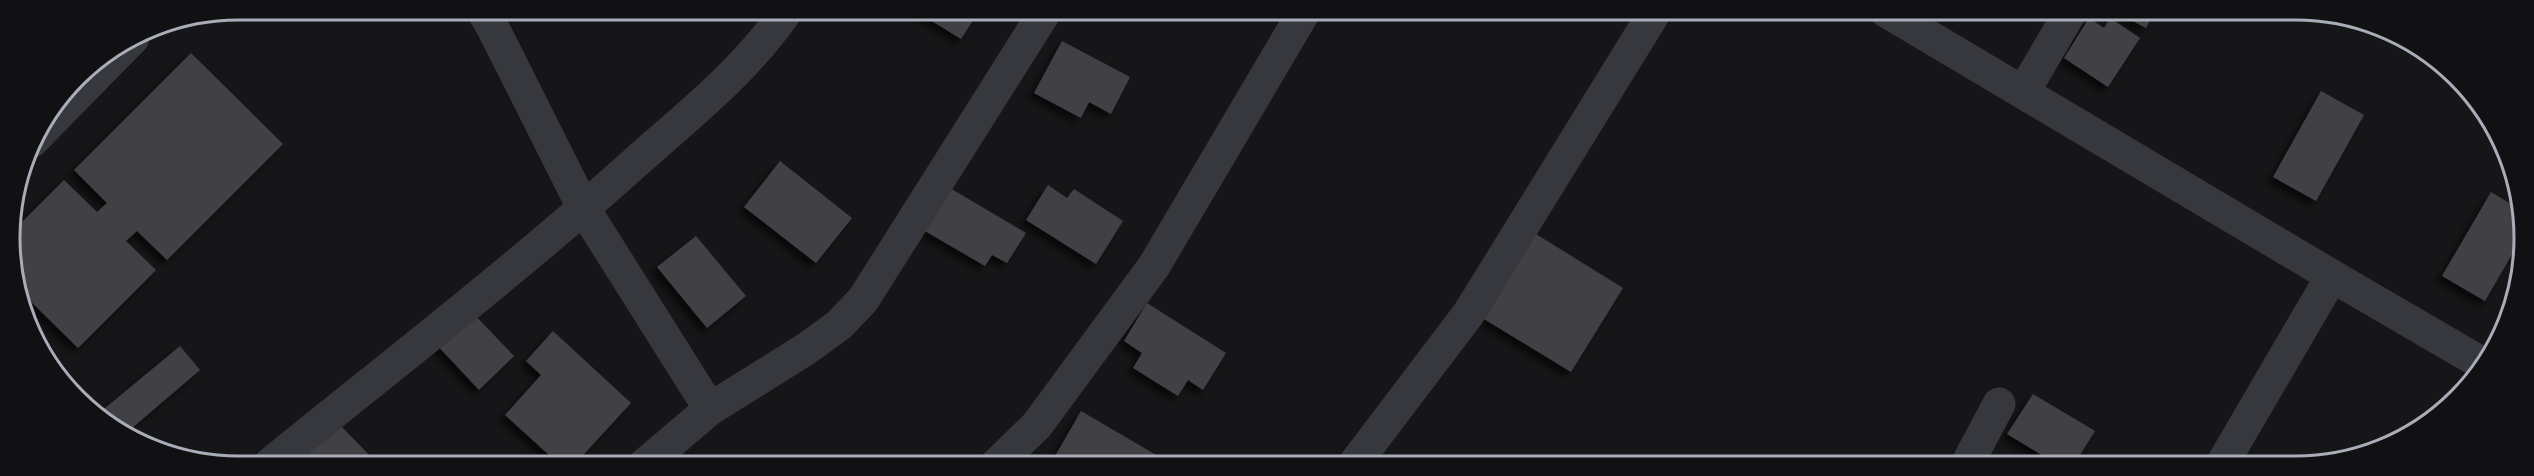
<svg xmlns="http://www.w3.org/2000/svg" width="2534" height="476" viewBox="0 0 2534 476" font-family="'Roboto Condensed',sans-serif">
<defs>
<filter id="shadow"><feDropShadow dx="-5.5" dy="5.5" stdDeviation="3" flood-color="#0009"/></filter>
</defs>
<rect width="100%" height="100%" fill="#161618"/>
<!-- building -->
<path fill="#404145" filter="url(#shadow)" d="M914,10H980L961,39Z
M2114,11H2155L2146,28Z
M2089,18L2104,28L2110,18L2140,38L2108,87L2064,58Z
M1062,41L1130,77L1111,114L1089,102L1081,118L1034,93Z
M191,53L283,144L167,260L137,231L126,241L156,270L78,348L18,289L11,233L64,180L97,212L107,203L74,170Z
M2321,91L2364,115L2316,201L2273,177Z
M780,161L852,218L816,263L744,207Z
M1048,185L1067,198L1074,189L1123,221L1096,264L1026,220Z
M950,188L1026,233L1007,263L992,255L985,266L925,231Z
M2491,192L2519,209L2521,239L2485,301L2442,276Z
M1536,234L1623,288L1571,372L1484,319Z
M696,236L746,296L707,328L657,267Z
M1147,303L1226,353L1203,390L1188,380L1178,396L1133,368L1142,353L1124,341Z
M471,311L514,356L479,390L436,344Z
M553,331L631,403L574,465H560L505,415L541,375L526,361Z
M180,346L200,370L125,434L98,414Z
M2033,394L2095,431L2073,466H2060L2007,434Z
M1081,411L1163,459L1159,466H1057L1051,463Z
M339,424L379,465H309L303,459Z"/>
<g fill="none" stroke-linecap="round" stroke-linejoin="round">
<!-- minor -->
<path stroke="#37383d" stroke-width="33" d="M482,9L495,32L584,209L710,409
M1886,11L2332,276
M2024,91L2071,11
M32,141L133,38
M269,465C392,365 519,267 637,161C690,114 747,69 787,10
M644,465L710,409L806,349L839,325L863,300L1046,10
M995,466L1037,425L1154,266L1305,10
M1353,466L1469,313L1656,10
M1966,466L1999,404
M2221,466L2332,276L2483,364"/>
</g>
<!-- crop -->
<path d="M0 0H2534V476H0ZM238 20H2296A218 218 0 0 1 2514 238V238A218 218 0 0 1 2296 456H238A218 218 0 0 1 20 238V238A218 218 0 0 1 238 20Z" fill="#111113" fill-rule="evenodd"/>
<path fill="none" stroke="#a8adb8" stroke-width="3" d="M238 20H2296A218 218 0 0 1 2514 238V238A218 218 0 0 1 2296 456H238A218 218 0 0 1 20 238V238A218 218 0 0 1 238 20Z"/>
</svg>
